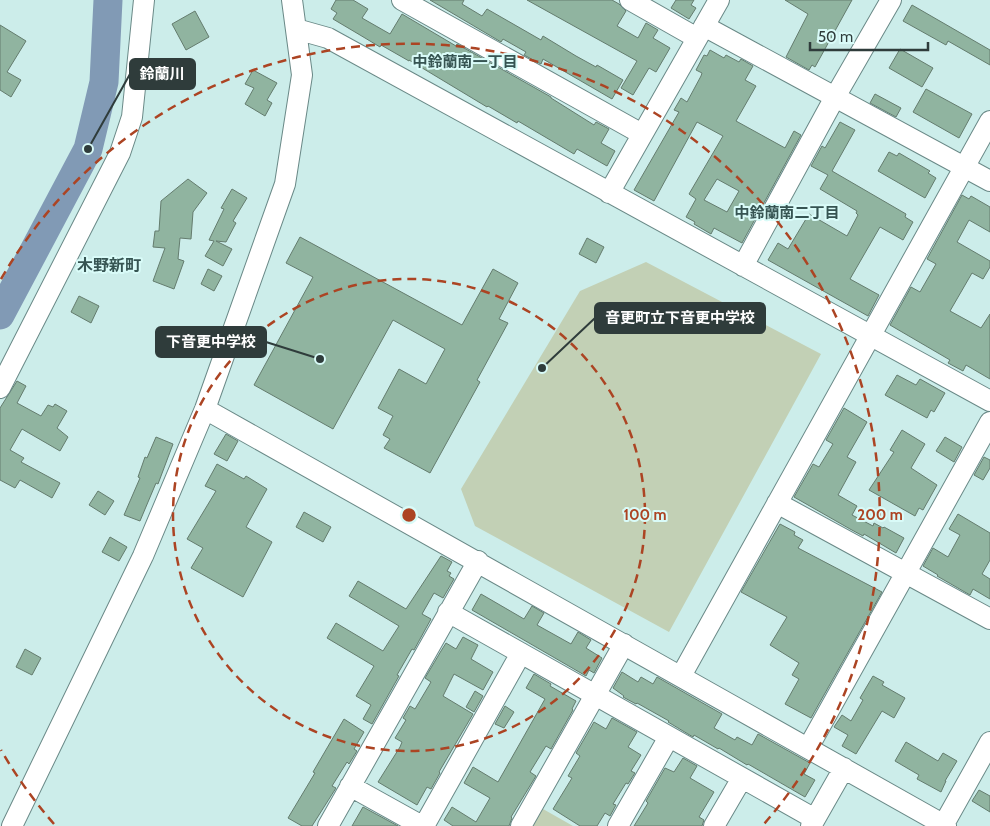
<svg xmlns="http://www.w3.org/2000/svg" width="990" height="826" viewBox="0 0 990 826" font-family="Cabin,'Noto Sans JP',sans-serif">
<rect width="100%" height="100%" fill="#ccedea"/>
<!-- green -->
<path fill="#c2d0b5" d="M646,262L821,354L669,632L475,526L461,489L580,291Z
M543,809L573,826H533Z"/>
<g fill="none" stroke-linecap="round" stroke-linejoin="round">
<!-- river -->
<path stroke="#819ab5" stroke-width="29" d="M0,315L88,149L104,82L108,0"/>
</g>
<!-- building -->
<path fill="#90b4a0" stroke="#647c6e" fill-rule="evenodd" d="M336,0H353L368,9L362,18L390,34L402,14L456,46L457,44L551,97V98L594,125L596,122L609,129L601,143L615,151L607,166L577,149L574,154L518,121L517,123L488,106L487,107L409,60V61L381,45L380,47L360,35L333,19L337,13L331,9Z
M430,0H464L462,4L482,16L487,9L541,40L543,36L576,56L596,67L597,65L623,80L612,99L543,59L541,64L524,55L526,52L503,39L501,42Z
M527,0H612L619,4L626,11L617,26L638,38L646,23L658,30L653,38L670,48L656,72L649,68L633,95L621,88L637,61Z
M676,0H694L691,5L696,8L689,19L671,8Z
M785,0H852L815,67L812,65L809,70L786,57L808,14Z
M912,5L990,50V65L948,41L946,45L903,21Z
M195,11L209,37L186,50L172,24Z
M0,25L26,41L7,72L21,80L11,97L0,90Z
M900,49L933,68L922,87L889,68Z
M710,50L724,58L726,55L739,62L741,59L753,66L745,80L756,86L736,121L785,148L794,131L801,135L742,243L714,228L711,234L694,224L695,222L686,217L696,199L689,194L723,136L697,122L654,201L634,190L679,112L674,110L681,98L687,102L701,76L702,73L696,70L704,55L707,56ZM717,179L739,191L727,212L704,200Z
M253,70L277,83L267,100L272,103L265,116L245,104L254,88L245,84Z
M926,89L972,114L959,138L913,112Z
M875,94L901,108L896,117L870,103Z
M840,122L855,130L832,171L906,214L905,217L913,222L903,240L880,227L850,279L879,295L868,316L768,260L778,243L788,249L809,214L847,236L858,215L856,213L857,211L820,189L828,175L811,166L822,146L825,148Z
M889,152L897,156L899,153L930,171L928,173L936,178L925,198L878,171Z
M188,179L207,193L193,212L191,239L180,238L178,259L184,261L174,289L153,281L165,248L153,247L155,231H159L161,201Z
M232,189L247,198L233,221L236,223L226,242L216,241L232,249L223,266L205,256L214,241L209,240L224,209L221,208Z
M962,195L969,199L971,196L990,207V232L969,220L957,242L990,261V267L983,279L972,273L950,311L981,328L990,314V379L966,365L963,371L948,363L950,360L890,325L911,287L920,292L936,264L927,259Z
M300,237L462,325L493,269L518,283L499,319L508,323L477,380L480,382L430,473L384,448L390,439L383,435L393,416L378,408L399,369L426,384L445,349L393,320L333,429L254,385L313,277L286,263Z
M587,238L604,247L596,263L579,254Z
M208,269L222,276L214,291L201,284Z
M79,296L99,306L91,323L71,312Z
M897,375L916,385L920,379L945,393L934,412L931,410L927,418L885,395Z
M17,381L26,386L17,403L41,416L48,405L53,407L55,404L67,411L57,428L68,437L60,451L22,429L10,450L24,458L21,462L60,483L52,498L20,480L15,488L0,480V408Z
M844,408L867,422L847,457L856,462L838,495L857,506L852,515L873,526L874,523L883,528L884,527L904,538L896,553L864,534L863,536L850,529L794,497L813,464L819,467L833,444L826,440Z
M902,430L925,444L911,468L937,485L923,510L919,508L915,516L869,490L894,452L890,450Z
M226,434L238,441L227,461L214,454Z
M156,437L173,444L158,484L156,483L140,521L124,515L140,478L138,477L145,457L147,458Z
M945,437L962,447L954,462L936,451Z
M984,457L990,460V468L983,480L974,475Z
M217,464L244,479L246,476L267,489L246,527L272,542L243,597L191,568L203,548L187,539L216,491L205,486Z
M98,491L114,501L105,515L89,505Z
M304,512L331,527L323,542L296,527Z
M958,514L990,533V560L982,574L990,579V599L973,589L970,595L937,576L938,575L923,566L933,548L948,557L960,535L949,529Z
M780,524L795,532L794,535L803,540L798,548L882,592L811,718L785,704L799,679L792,675L799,663L770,645L787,617L741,592Z
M110,537L127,547L119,561L102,552Z
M441,556L452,562L447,571L451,573L449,576L454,579L443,598L434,593L422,614L431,619L414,650L412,649L397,675L399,676L372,724L363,719L371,705L356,696L374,666L327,638L336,623L383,651L399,626L349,596L358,581L406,609Z
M481,594L524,619L532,606L544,613L537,625L571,644L578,632L591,640L586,648L602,658L594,673L589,670L586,676L472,610Z
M463,637L478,645L471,659L493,672L483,690L454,674L443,696L473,714L439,772L440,773L431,789L427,787L417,805L378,782L400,747L402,742L395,738L406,720L403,718L410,706L415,709L431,682L425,678L441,651L446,643L456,649Z
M25,649L41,658L32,675L16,667Z
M622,672L638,682L641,677L653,684L657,677L722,714L714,728L735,740L737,737L752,745L758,734L810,763L804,774L815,780L805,797L748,764L747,765L719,748L718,749L694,735L693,737L668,722L669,721L637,703L636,704L623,697L624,696L613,688Z
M534,674L551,684L550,686L576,701L572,709L573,710L551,749L546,746L530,772L536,776L511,817L512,818L509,826H453L444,820L452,807L476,822L490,798L464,783L473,767L498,782L545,699L526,688Z
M873,676L884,682L882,685L905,698L894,718L882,711L856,754L842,746L848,735L834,727L842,715L851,721L863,700L860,698Z
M475,691L483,696L474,712L466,707Z
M505,706L514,712L504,728L495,724Z
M612,718L637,732L628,747L641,755L631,771L635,773L628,784L626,783L613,804L616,805L610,816L605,813L597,826H580L553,809L572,778L568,776L580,756L576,753L594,722L606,729Z
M344,719L364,732L354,749L357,751L349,764L347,762L332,786L336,788L312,826H302L288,818L315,773L313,772Z
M906,742L938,761L943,753L957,761L945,781H946L941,792L917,779L919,775L895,761Z
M683,758L697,766L690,778L714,792L699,817L704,820L702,826H634L648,803L646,801L665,768L674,772Z
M979,790L990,796V812L972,801Z
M363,807L398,826H352Z"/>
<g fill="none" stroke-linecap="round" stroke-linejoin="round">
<!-- minor casing -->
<g stroke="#6a8987" stroke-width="22">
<path id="minor" d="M402,0L642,134
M630,0L697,38
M704,26L990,181
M296,29L328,38L990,401
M609,193L719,0
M743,266L835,97L891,0
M0,388L120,153L132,117L144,0
M205,409L946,826
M777,503L990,619
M448,612L815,819
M681,676L990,121
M808,748L990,422
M350,786L422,826
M944,824L990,742
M12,826L143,556L205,409L285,184L302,75L292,0
M328,826L478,561
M424,826L521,653
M521,826L624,644
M618,826L669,737
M714,826L742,778
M811,826L844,768"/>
</g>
<!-- minor -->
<use href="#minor" stroke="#fff" stroke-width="20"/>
</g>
<!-- distance rings -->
<g fill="none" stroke="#ac4423" stroke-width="2.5" stroke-dasharray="9 6">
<circle cx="409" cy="515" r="236"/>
<path d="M54 824A471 471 0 0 1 1 750M1 279A471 471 0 1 1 764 824"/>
</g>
<g text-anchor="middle" stroke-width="4" stroke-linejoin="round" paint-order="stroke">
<!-- neighbourhood labels -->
<g font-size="15" font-weight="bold" fill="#365452" stroke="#d9fbf8">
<text x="465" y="67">中鈴蘭南一丁目</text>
<text x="787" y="218">中鈴蘭南二丁目</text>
</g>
<!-- quarter labels -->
<g font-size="16" font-weight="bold" fill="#365452" stroke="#d9fbf8">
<text x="109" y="271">木野新町</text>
</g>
</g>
<circle cx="409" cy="515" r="8" fill="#ac4423" stroke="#d9fbf8" stroke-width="2.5"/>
<g font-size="15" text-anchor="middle" font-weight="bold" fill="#ac4423" stroke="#d9fbf8" stroke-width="4" stroke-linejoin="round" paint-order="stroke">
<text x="645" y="520">100 m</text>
<text x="880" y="520">200 m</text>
</g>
<!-- callouts -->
<path fill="none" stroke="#2f3c3b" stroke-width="2" d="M88 149L130 74M542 368L595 318M320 359L266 342"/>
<g fill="#2f3c3b" stroke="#d9fbf8" stroke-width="2">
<circle cx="88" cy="149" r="5"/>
<circle cx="542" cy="368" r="5"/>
<circle cx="320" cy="359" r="5"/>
</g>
<g fill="#2f3c3b" stroke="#2f3c3b" stroke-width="2">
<rect x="130" y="59" width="65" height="30" rx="5"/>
<rect x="595" y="303" width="170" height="30" rx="5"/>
<rect x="156" y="327" width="110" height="30" rx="5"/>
</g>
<g font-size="15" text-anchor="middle" font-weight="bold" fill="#fff">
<text x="162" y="79">鈴蘭川</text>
<text x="680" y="323">音更町立下音更中学校</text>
<text x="211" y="347">下音更中学校</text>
</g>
<!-- scale -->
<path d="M810 42v8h118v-8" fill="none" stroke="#2f3c3b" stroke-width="2.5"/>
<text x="818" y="42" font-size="15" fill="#2f3c3b" stroke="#d9fbf8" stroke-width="4" paint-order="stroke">50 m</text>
</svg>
